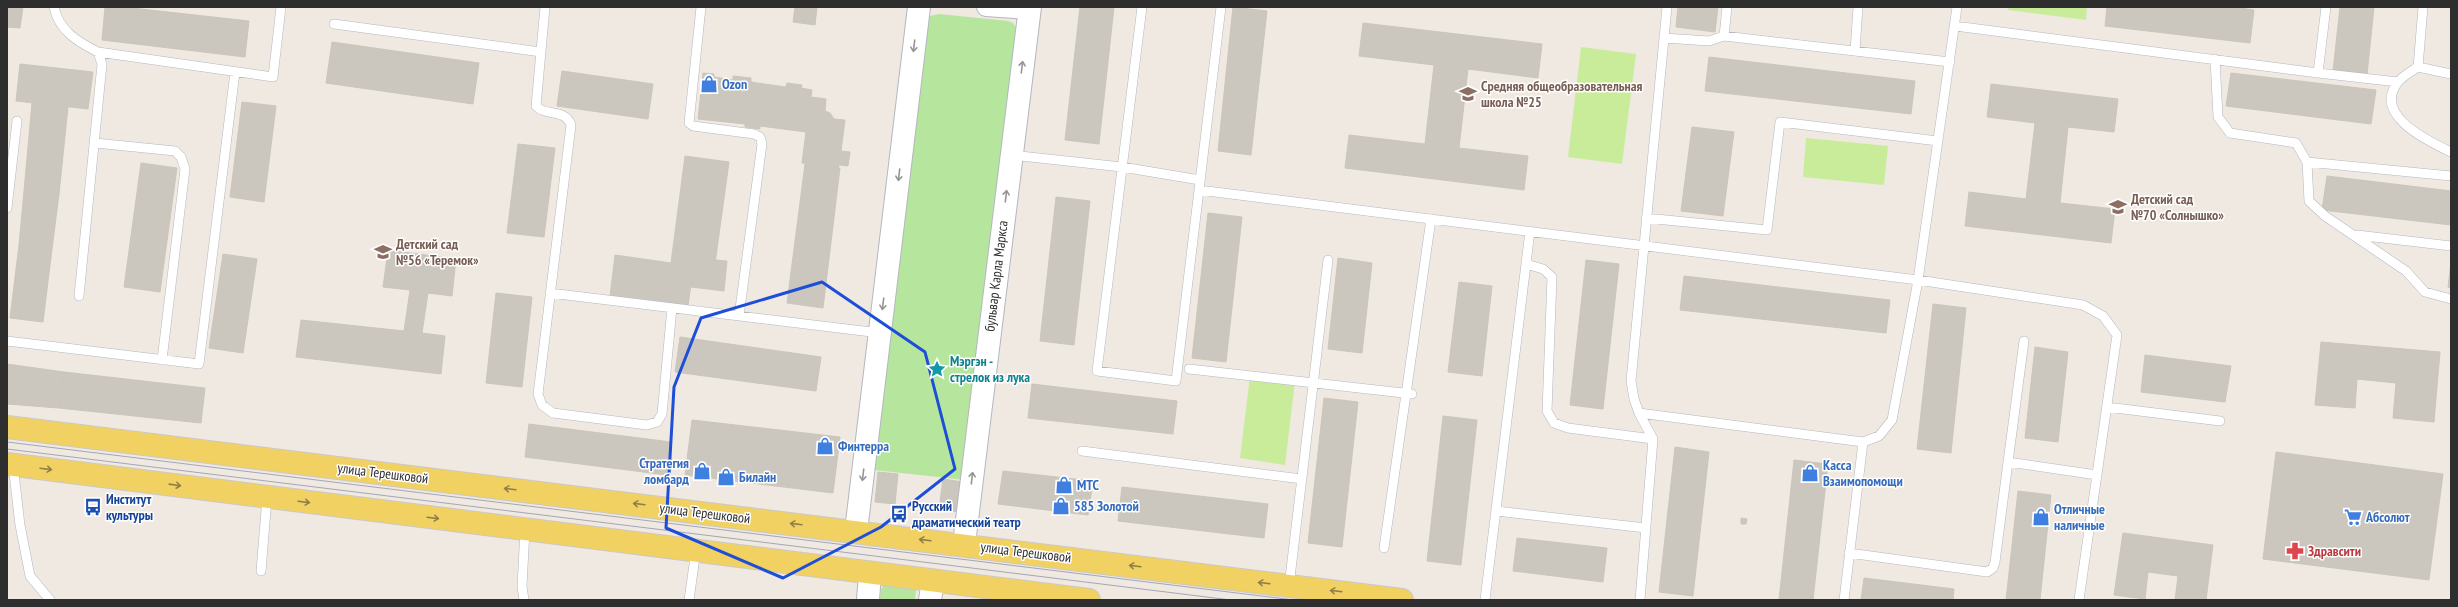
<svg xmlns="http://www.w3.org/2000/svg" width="2458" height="607" viewBox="0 0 2458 607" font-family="'PT Sans Narrow',sans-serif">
<rect width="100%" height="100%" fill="#efe9e1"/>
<!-- green -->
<path fill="#b6e59e" d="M939,14L1008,21L1013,23L1016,28L965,480L874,470L927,22L930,16Z
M885,584L913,587L916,589L915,600H880L881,589Z"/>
<!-- pitch -->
<path fill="#c9ec9a" d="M2009,7H2087L2086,20L2008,10Z
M1581,47L1636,54L1622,164L1568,157Z
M1806,138L1888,146L1884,185L1803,177Z
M1250,376L1295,381L1285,465L1240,458Z"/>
<!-- building -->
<path fill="#cbc7bf" stroke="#cbc5ba" d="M7,7H23L20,28L7,27Z
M105,7H123L249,21L245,57L102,40Z
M795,7H817L815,25L793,22Z
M1080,7H1114L1099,144L1065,140Z
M1233,7L1267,11L1251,155L1218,151Z
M1678,7H1718L1715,32L1676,27Z
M2107,7H2233L2254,10L2250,43L2105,26Z
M2340,7H2374L2367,75L2333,71Z
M1363,23L1542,44L1538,78L1468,69L1459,148L1528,156L1524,190L1345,168L1349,135L1425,144L1434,65L1359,56Z
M332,42L479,63L473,104L326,83Z
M1709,57L1915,81L1911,114L1705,91Z
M20,64L93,72L88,109L16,101Z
M562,71L653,84L648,119L557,106Z
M703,73L714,74V77L733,80V76L751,78V82L764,84L786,87L787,83L802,85L801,88L812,90L811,97L826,99L825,111L830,113L834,119L845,120L841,151L850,152L848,166L839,165L838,168L802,163L806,132L760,126V129L745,127V124L698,119Z
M2231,73L2376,90L2371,124L2226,106Z
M1991,84L2118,99L2114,132L2068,127L2060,203L2115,209L2111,243L1965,226L1969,192L2026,199L2035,123L1987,117Z
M242,102L276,106L264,202L230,197Z
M32,103L68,107L59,194L24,191Z
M1692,127L1734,132L1723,216L1681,211Z
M518,144L555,148L544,237L507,233Z
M685,156L729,162L714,271L693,269L688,306L610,296L615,255L671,263Z
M141,163L177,168L160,292L124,287Z
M805,164L840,168L823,308L787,303Z
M2327,176L2451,191V225L2322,210Z
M24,191L59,194L52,249L19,245Z
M1056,197L1090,201L1074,345L1040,341Z
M1208,213L1242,217L1226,362L1192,358Z
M19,245L52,249L43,322L10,318Z
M388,250L456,259L452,296L428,293L422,333L445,336L441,374L296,357L301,320L404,331L410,290L383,287Z
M223,254L257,259L243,353L209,348Z
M1338,258L1372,263L1362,353L1328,349Z
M716,260L727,261L724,291L691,287L693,269L714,271Z
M1586,260L1619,264L1603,409L1570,405Z
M2451,262V288L2448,287Z
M1684,276L1890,300L1886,333L1680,310Z
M1459,282L1492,286L1482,376L1448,372Z
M496,293L532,297L522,387L486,383Z
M1933,304L1966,308L1951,453L1917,449Z
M680,337L821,357L816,391L675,372Z
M2321,342L2440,352L2434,422L2393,418L2396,383L2357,379L2355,408L2315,405Z
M2035,347L2068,352L2058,442L2025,438Z
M2145,355L2231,366L2225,402L2141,392Z
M7,364L64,372L59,408L7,404Z
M64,372L205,388L201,423L59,408Z
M1032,384L1177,401L1173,434L1028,418Z
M1324,398L1358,402L1342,547L1308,543Z
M1443,416L1477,420L1461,565L1427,561Z
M692,420L840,437L833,493L685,475Z
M529,424L671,442L667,475L525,457Z
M1675,447L1709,452L1693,596L1659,592Z
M2276,452L2443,474L2429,580L2263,559Z
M1794,460L1828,464L1813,600H1779Z
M1003,471L1093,481L1088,515L998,504Z
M878,472L898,474L895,504L875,502Z
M943,479L963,482L959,512L939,509Z
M1122,487L1268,504L1264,538L1118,521Z
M2018,491L2051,495L2040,600H2006Z
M1741,518L1747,519L1746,524H1741Z
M2123,533L2213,545L2206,600H2175L2178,576L2148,572L2145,599L2114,595Z
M1517,538L1607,548L1603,582L1513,571Z
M1864,578L1954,589L1953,600H1861Z"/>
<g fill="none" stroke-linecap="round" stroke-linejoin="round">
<!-- lane casing -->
<g stroke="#b4b7c1" stroke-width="10">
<path id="lane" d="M54,7C59,31 78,42 98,52L102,64L79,296
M545,7L536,106C546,117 565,108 571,125L538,394L542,405L553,413L647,425L657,422L662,414L672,308
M701,7L689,123L693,126L754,134L760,137L762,144L739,316
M1142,7L1097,371L1176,381L1221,7
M2423,7L2418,67C2412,71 2403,76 2398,82C2372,115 2428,141 2451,152
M334,24L541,52
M1955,26L2318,73L2326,7
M1724,36L1727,7
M1664,38L1709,41L1724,36L1950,62
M1855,51L1858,7
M98,52L273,77L281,7
M2215,59L2218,117L2230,133L2296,143L2307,162L2309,201L2325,216L2406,271L2425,292L2451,299
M2418,67L2451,74
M2318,73L2398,82
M95,143L175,151L181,157L185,169L162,360
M1011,155L1122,167L1200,180
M2307,162L2451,176
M1199,190L1918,280L2083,305L2103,316L2117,335L2079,600
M7,208L17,121
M1646,218L1767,230L1780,122L1938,141
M2357,235L2451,246
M1526,264L1543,269L1552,277L1547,411L1554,423L1568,428L1653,439
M550,293L880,333
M7,341L199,364L235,72
M1189,369L1412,394
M2107,407L2220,421
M1639,413L1863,442
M1082,451L1302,479
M2008,462L2024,341
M13,465L20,525L30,576L50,600
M1496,511L1646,528
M1384,548L1431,219
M1849,553L1987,572L1993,568L1995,562L2008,462L2097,475
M261,571L267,498
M1289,586L1328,260
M524,600L522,586L525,530
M689,600L696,550
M1485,600L1530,231
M1640,600L1653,439L1639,413L1634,399L1631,381L1667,7
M1844,600L1863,442L1879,436L1892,420L1918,280L1957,7"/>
</g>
<!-- street casing -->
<g stroke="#b4b7c1" stroke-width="20">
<path id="street" d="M986,7L1029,10"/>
</g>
<!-- secondary casing -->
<g stroke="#b4b7c1" stroke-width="24">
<path id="secondary" d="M856,531L919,7
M964,544L1030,7
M868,600L870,573
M930,600L933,581"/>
</g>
<!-- primary casing -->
<g stroke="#c9c9c9" stroke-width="24">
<path id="primary" d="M7,427L1402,600
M7,464L1089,600"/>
</g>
<!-- lane -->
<use href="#lane" stroke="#fff" stroke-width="9"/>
<!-- street -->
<use href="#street" stroke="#fff" stroke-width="18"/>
<!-- secondary -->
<use href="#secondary" stroke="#fff" stroke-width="22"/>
<!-- primary -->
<use href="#primary" stroke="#f2d163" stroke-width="22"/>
<!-- tram -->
<path stroke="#a3a6b8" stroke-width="1" d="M7,442L1294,600
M7,449L1231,600"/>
</g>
<!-- one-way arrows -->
<defs><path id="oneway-shaft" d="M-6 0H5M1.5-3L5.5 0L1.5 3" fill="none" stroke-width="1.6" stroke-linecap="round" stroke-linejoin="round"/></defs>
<g stroke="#969696">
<use href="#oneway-shaft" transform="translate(914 46) rotate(97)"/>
<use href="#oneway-shaft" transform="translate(1022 67) rotate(-83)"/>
<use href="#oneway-shaft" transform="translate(899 175) rotate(97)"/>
<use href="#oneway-shaft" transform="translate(1006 196) rotate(-83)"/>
<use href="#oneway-shaft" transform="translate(883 304) rotate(97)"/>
<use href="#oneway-shaft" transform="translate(863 475) rotate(97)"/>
<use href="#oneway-shaft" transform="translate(972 478) rotate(-83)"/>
</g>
<g stroke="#908048">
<use href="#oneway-shaft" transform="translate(46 469) rotate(7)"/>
<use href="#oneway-shaft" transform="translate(175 485) rotate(8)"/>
<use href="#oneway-shaft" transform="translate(510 489) rotate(-173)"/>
<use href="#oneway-shaft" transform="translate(304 502) rotate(7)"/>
<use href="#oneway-shaft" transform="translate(639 504) rotate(-173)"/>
<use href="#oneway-shaft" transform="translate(433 518) rotate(7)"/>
<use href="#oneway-shaft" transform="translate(796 524) rotate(-173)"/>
<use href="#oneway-shaft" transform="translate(925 540) rotate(-173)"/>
<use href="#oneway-shaft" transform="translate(1135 566) rotate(-173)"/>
<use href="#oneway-shaft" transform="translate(1264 583) rotate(-173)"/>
<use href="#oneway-shaft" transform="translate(1336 591) rotate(-173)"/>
</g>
<!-- marked area -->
<path fill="none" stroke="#1d4ed8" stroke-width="3" stroke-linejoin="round" d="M822,282L925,352L955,469L881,527L783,578L666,528L674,387L701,318Z"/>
<!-- icons -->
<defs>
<g id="shop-bare" transform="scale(1.38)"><path d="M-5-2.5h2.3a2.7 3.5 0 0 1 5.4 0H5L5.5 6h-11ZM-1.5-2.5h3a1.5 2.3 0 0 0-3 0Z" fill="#3f7fe0" stroke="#fff" stroke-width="2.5" paint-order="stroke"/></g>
<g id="school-bare" transform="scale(1.38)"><path d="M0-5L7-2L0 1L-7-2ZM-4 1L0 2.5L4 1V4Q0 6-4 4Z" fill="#8d6e63" stroke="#fff" stroke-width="2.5" paint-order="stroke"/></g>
<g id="sight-bare" transform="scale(1.38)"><path d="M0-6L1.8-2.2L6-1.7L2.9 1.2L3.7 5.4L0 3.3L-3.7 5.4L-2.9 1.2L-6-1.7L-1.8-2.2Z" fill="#0f9aa8" stroke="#fff" stroke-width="2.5" paint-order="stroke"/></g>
<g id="bus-bare" transform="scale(1.38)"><path d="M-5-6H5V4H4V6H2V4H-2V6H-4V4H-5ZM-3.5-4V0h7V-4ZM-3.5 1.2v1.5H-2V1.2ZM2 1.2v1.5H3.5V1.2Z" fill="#1a4fb4" stroke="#fff" stroke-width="2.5" paint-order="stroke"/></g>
<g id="supermarket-bare" transform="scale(1.38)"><path d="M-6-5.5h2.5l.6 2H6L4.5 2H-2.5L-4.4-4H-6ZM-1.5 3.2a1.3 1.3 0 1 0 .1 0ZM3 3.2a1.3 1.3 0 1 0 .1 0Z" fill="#3f7fe0" stroke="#fff" stroke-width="2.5" paint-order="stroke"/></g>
<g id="pharmacy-bare" transform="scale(1.38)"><path d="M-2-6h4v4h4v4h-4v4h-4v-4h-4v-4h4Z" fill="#e0444e" stroke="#fff" stroke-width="2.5" paint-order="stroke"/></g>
</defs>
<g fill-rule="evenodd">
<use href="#shop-bare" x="709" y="84"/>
<use href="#school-bare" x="1468" y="94"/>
<use href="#school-bare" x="2118" y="207"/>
<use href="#school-bare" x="383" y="252"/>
<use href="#sight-bare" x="937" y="369"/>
<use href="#shop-bare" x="825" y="446"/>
<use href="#shop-bare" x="702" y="471"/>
<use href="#shop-bare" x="1810" y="473"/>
<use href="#shop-bare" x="726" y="477"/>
<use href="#shop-bare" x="1064" y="485"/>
<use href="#shop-bare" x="1061" y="506"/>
<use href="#bus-bare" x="93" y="507"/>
<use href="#bus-bare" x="899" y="514"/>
<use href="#shop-bare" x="2041" y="517"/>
<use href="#supermarket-bare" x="2353" y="517"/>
<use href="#pharmacy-bare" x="2295" y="551"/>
</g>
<g text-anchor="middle" stroke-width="3" stroke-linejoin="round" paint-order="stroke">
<!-- shop labels -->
<g font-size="14" font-weight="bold" fill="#366cbe" stroke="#fff" text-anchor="start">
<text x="722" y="89">Ozon</text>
<text x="838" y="451">Финтерра</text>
<text x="689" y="468" text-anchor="end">Стратегия<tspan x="689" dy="16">ломбард</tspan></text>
<text x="1823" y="470">Касса<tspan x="1823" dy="16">Взаимопомощи</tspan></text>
<text x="739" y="482">Билайн</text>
<text x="1077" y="490">МТС</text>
<text x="1074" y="511">585 Золотой</text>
<text x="2054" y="514">Отличные<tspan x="2054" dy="16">наличные</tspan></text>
<text x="2366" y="522">Абсолют</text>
</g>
<!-- education labels -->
<g font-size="14" font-weight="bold" fill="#785e54" stroke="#fff" text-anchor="start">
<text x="1481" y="91">Средняя общеобразовательная<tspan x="1481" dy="16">школа №25</tspan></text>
<text x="2131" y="204">Детский сад<tspan x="2131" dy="16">№70 «Солнышко»</tspan></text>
<text x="396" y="249">Детский сад<tspan x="396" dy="16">№56 «Теремок»</tspan></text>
</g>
<!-- street labels -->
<g font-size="14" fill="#2e2e2e" stroke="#fff">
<text transform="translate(996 276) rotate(-83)" y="5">бульвар Карла Маркса</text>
<text transform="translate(383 473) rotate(7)" y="5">улица Терешковой</text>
<text transform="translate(705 513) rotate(7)" y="5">улица Терешковой</text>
<text transform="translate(1026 552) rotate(7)" y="5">улица Терешковой</text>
</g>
<!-- culture labels -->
<g font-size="14" font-weight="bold" fill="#0d838f" stroke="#fff" text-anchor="start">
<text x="950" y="366">Мэргэн -<tspan x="950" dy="16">стрелок из лука</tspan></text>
</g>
<!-- transit labels -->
<g font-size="14" font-weight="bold" fill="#164399" stroke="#fff" text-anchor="start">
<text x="106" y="504">Институт<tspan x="106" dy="16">культуры</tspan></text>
<text x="912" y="511">Русский<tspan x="912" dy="16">драматический театр</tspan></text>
</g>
<!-- health labels -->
<g font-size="14" font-weight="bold" fill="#be3a42" stroke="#fff" text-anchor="start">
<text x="2308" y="556">Здравсити</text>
</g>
</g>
<!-- border -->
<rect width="2458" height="607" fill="none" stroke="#2e2e2e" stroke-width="16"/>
</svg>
